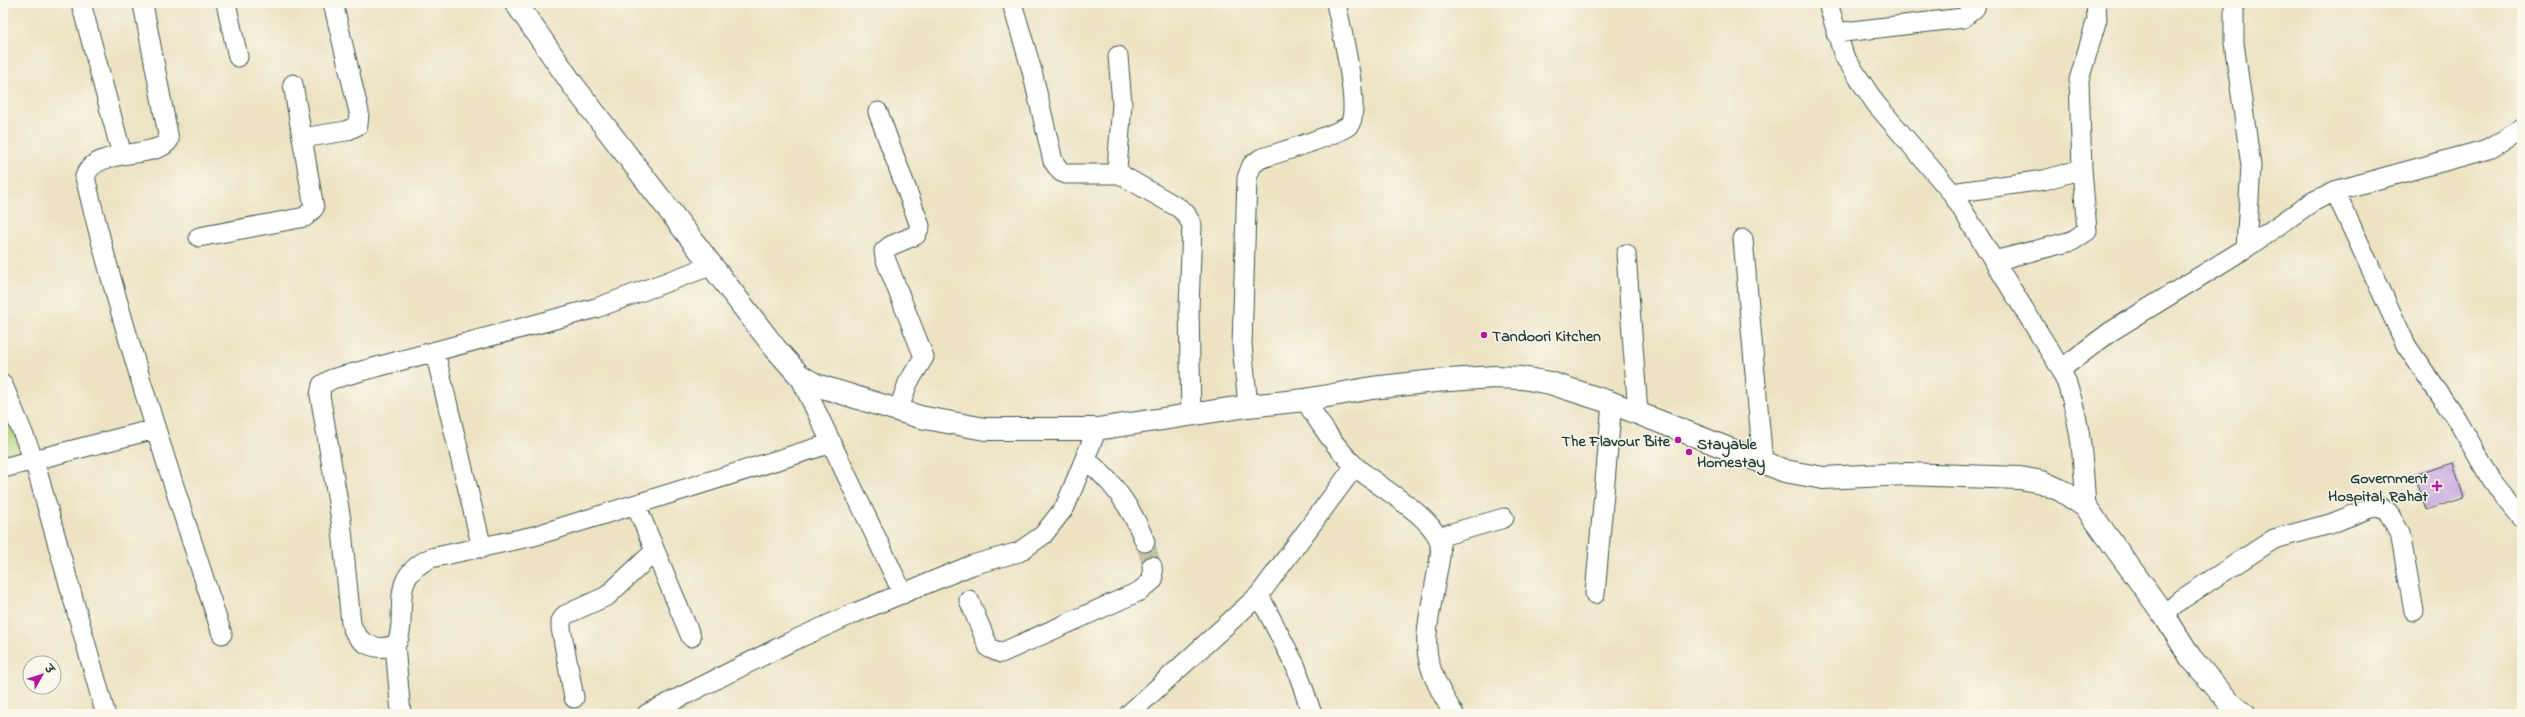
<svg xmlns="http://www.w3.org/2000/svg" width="2525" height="717" viewBox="0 0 2525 717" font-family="'Indie Flower','Playpen Sans Deva',sans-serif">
<rect width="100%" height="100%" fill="#fbf7ec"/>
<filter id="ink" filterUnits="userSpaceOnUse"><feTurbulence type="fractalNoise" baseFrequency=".025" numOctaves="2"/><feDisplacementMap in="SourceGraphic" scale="8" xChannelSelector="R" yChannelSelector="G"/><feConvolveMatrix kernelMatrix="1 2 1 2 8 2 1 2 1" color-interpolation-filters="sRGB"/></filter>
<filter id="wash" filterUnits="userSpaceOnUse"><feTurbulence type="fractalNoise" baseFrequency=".012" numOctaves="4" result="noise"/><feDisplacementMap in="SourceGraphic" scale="16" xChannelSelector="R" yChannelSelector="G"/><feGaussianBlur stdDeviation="0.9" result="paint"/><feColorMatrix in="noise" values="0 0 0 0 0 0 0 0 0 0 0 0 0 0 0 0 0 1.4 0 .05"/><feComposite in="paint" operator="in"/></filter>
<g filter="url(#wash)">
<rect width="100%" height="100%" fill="#ede3c3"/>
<!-- green -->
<path fill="#b1d37c" stroke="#688858" d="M3,398L25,458L3,464Z"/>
<g id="blocks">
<!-- building -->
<path fill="#bf99de" d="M2453,463L2464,498L2426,510L2415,475Z"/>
</g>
</g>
<g filter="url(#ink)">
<use href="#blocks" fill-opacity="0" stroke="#3e5649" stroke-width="1"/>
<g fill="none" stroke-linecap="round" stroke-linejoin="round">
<!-- street-tunnel -->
<path stroke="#c4c2a6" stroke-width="19" stroke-dasharray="19 10" stroke-linecap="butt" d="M1145,542L1152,566"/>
<!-- street casing -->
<g stroke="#3e5649" stroke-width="21">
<path id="street" d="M81,3L122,155
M226,3L238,57
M1012,3L1032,71L1053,161L1061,172L1066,174H1120
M1828,3L1844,56L1876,104L1952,193L2061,369
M143,4L169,140C157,160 94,146 85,177C122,332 173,483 222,634
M1836,33L1963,18L1975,8L1976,3
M1118,56L1122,104L1117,169L1123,176L1179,208L1186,214L1192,225L1189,309L1191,414
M878,112L920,226L916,235L890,246L884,251L885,258L924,357L908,383L898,411
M302,138L346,131L358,125L359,112L333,3
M2335,191L2406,345L2459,423L2492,481L2522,518
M1952,193L2044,180L2082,169L2079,80L2097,19L2096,3
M199,237L305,217L314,208L293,84
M1743,239L1763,463
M2246,248L2312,202L2335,191L2488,149L2522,129
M1626,254L1638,413
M1994,261L2072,241L2087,231L2082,169
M713,265L596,308L332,379L322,385L320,395L341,520L351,623C356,643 375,652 395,645C400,639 400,632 401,624C402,593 398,573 431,558L534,536L832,443
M435,352L482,548
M799,375L903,594
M3,385L34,460L105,712
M1305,400C1320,424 1335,447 1356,467C1377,486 1427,513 1438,538C1443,549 1439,562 1437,573C1426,639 1415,653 1454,714
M1248,406L1242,345L1247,178L1252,165L1260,159C1277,153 1338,135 1349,125C1362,113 1340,23 1336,3
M1086,460C1114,482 1132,508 1145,542
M3,468L155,429
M636,505L691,637
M2086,507C2083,459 2081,414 2061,369L2110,332L2246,248L2251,166L2234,43V3
M1438,537L1504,518
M1595,594L1612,403
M1259,595L1296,667L1312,714
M969,600L989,648L1001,653L1140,591L1153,580L1152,566
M2164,615L2182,599L2274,539L2330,524L2370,508L2379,507L2388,512L2400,533L2414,611
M395,645L401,714
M574,698L561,628V621L565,615L607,596L655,551
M647,714L788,643L850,615L972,565L1019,552L1043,535L1065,507L1097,429
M1129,714L1259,595L1355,466"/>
</g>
<!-- secondary casing -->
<g stroke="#3e5649" stroke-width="24">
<path id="secondary" d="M516,3L573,85L775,348L799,375L816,385L920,417L985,429H1097L1248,406L1305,400L1372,388L1435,381L1494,377L1522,378L1550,383L1612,403L1785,471L1823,478L1906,474L2020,478L2042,482L2062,491L2086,507L2164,615L2191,658L2229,702L2245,714"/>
</g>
<!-- street -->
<use href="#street" stroke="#fff" stroke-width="19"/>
<!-- secondary -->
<use href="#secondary" stroke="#fff" stroke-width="22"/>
</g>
</g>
<!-- markers -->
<g fill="#b5179e" stroke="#fbf7ec" stroke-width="1.5">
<circle cx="1484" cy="335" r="4"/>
<circle cx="1678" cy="440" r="4"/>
<circle cx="1689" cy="452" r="4"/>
<path d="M2435 480h4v4h4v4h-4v4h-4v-4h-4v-4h4z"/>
</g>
<g text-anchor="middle" stroke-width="3" stroke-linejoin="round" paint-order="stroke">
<!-- poi labels -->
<g font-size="16" font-weight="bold" fill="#1f3d34" stroke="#fbf7ec" text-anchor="start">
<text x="1492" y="341">Tandoori Kitchen</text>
<text x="1670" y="446" text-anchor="end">The Flavour Bite</text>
<text x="1697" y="449">Stayable<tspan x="1697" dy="18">Homestay</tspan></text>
<text x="2428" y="483" text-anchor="end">Government<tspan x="2428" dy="18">Hospital, Rahat</tspan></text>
</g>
</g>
<!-- margin -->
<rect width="2525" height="717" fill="none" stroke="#fbf7ec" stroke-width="16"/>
<!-- north arrow -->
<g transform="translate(42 675) rotate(51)"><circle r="19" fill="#fbf7ec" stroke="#a3ada2"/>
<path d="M0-3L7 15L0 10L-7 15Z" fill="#b5179e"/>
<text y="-6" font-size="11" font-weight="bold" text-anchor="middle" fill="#1f3d34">उ</text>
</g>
</svg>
